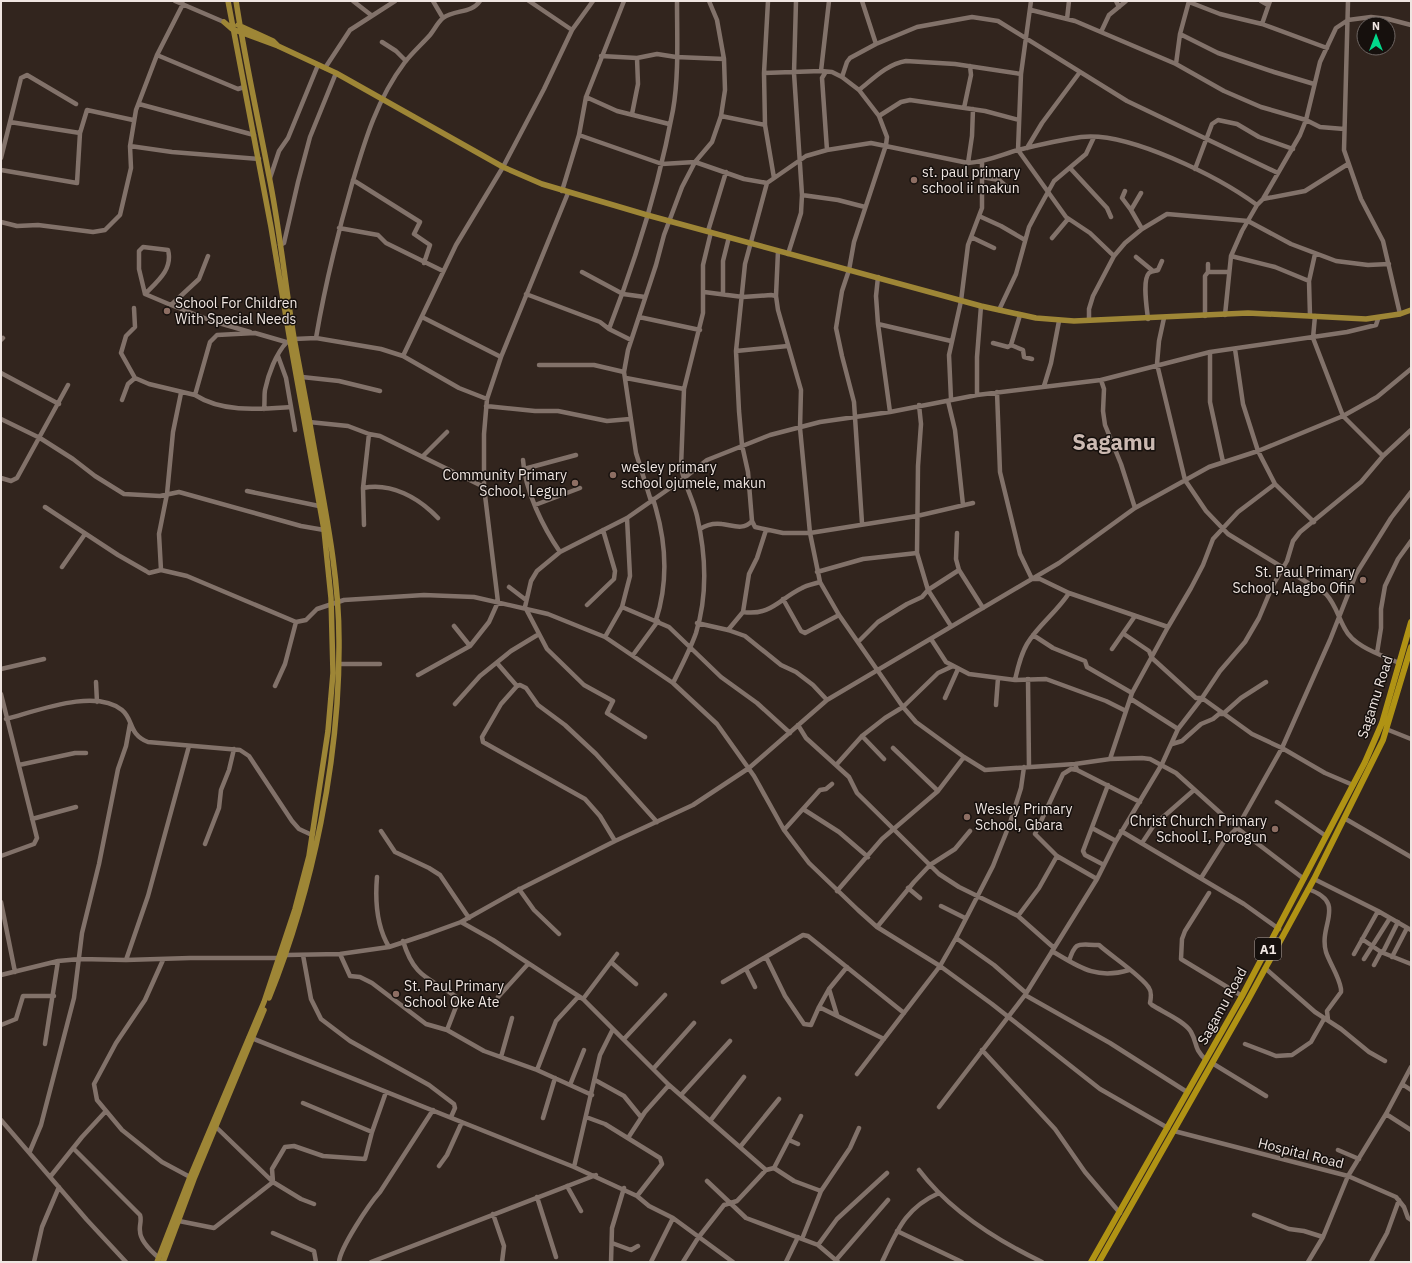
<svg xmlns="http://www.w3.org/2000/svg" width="1412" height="1263" viewBox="0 0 1412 1263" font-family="'IBM Plex Sans',sans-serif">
<rect width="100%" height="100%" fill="#32251e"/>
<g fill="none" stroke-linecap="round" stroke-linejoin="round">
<!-- minor -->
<path stroke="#82726a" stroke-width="4.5" d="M175,1L224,22
M353,1L371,15
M433,1L443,18
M529,1L572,30
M768,1L764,73L765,125L774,178
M862,1L876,44
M1031,1L1021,74L1018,150L1066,217L1090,233L1114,256
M1116,1L1119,7
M1261,1L1268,5
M1348,1L1344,150L1361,199L1383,241L1400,314
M1189,2L1220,14L1262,24L1327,48
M1031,10L1075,21L1176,64L1224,91L1261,107L1306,120L1320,127L1344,129
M1067,19L1069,1
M1262,24L1270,1
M1101,32L1109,15L1126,1
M1180,34L1218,53L1274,72L1314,84
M382,42L396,51L406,61
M157,55L238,89L244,87
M601,56L637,58L657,54L676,57L724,59
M1176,64L1180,34L1189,1
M325,68L350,30L395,1
M821,71L829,1
M764,73L821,71L832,72L842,77L859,90L879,116L887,137L886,145L854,242L849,270L842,291L836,328L842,356L854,402L862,523
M825,73L822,78L827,150
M842,77L847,62L850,58L876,44L917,27L972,17L998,21L1127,101L1278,173
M859,90C873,79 887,64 906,61L955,64L1021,74
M586,97L617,111L669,124
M139,104L254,135
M964,108L971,75L970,66
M632,114L638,84L637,58
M721,116L765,125
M879,116L901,102L910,100L985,111L1019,120
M10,122L80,133L87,110L133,120
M579,135L662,164L695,162L744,179L767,183L806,156L827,150L871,143L968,163C986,162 1001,155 1018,150C1038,145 1060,140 1081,137C1128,131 1219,177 1257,205
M130,146L172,152L259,159
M1027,148L1042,123L1080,72
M1,158L21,78L27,75L76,104
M968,163L972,136L973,109
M1070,168L1107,208L1111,217
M1195,169L1212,124L1218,120L1237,124L1259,137L1293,149
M1,170L77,183L80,133
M982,177L999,180L1007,187
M270,178L279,151L288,138L318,65
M353,180L420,222L414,234L430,245L424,263
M767,183L745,264L736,351L739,411L742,445L748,472L752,521L755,527L783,533H810L917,516L973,503
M562,191L579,135L586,97L624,1
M1125,191L1122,198L1131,210
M1141,193L1131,210L1142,229
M802,195L838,200L865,207
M1263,199L1305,191L1348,164
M979,216L1001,226L1025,240
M1,222L17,226L38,225L93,232L105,230L120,215L131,168L130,146L136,110L157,55L183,4
M339,228L378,235L386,243L443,271
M708,231L726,172
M971,237L994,248
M1052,238L1068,219
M280,245L284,243L298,182L310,137L336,73
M143,247L168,250C173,269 158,281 145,294L139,269V251Z
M778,251L776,296L778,310L801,390L800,428L810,533L820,582L839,615L903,707L916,722L964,757L985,770L1075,764L1110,759L1142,758L1150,759L1176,773L1237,828L1304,879
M788,254L801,213L802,195L794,73L796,1
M1231,256L1275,267L1309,281
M1136,257L1153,271
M1208,264V272H1229
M582,272L623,294L645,297
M878,277L876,296L878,324L890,412
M704,292L743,297L771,295L776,296
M145,294L171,305L199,279L208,256
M526,294L600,322L609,329L631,340
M723,294V261L729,237
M171,305L212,321L250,332
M134,308L135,327L126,336L121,353L135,378L149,384L195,395C223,413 260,409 291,407
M999,310L1016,274L1029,227L1038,210L1054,181L1086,154L1094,137
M1020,315L1011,345L1023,350L1024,357L1032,359
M1225,315L1231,256L1242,231L1257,205L1263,199L1300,135L1306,120L1320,62L1336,28L1348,20L1371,17L1388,19L1411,25
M1205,316V276L1208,272
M1310,316L1309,281L1315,254
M1315,316L1313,338L1343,416L1383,456
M422,317L501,357
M639,317L700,330
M1164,318L1159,341L1157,364L1185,480L1206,511L1228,534L1326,594C1336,605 1338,617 1345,629C1354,647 1382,655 1399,663
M1148,319C1147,309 1142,280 1149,273C1152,271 1155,271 1158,270L1162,261
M1089,320V309L1093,296L1114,256L1125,243L1142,229L1167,214L1248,221L1291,244L1336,261L1368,265L1389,264
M878,324L951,341
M609,329C636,259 659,185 673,110C679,76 677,36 677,1
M316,338C325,285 337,236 352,184C365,140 377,99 405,62C413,52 422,44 430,35C434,30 438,22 443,18C455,9 471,14 480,1
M294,339L316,338L381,349L403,356L459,388L487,399
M1,340L3,338
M993,343L1008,347L1011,345
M1235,349L1243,404L1258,451L1275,484L1314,522
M736,351L788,346
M1210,352V402L1223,462
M278,356L286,378L295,430
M403,356L456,245L503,167L544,89L572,30L593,1
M539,365H594L624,372
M1,373L59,404
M302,377L339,381L380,391
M626,378L684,389
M1101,380L1104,389L1103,411L1105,425L1121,464L1135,508
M1044,386L1051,363L1059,321
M997,392L1000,472L1020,554L1032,579H1040L1069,593L1168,627
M195,395L210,342L217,335L255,333L286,342
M977,395V357L981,306
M951,399L949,355L961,301L968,245L982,208V162
M122,400L128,384L135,378
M948,401L955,430L963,505
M919,405L921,424L918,466L917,553L928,590L951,626
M486,406L535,411H558L607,421L630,419
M264,409C265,403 264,396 265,390C268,375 276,353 287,342
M1,419L40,438L73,459L95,476L124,494L160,496L179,492L301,526L324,530
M309,422L348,426L369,434L380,436L484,487
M423,456L447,432
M523,460C525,491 543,527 560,552
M524,469L576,455
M1,478L11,481L17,478L68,385
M363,488C391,482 419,498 438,518
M247,491L319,506
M653,499C666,539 669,580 656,620
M651,501L636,453L624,372L628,350L656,265L664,235L682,187L695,162L712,142L721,116L725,90L724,59L717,20L709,1
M535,505L580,488
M45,507L118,555L146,571L149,573L161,570L187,576L296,622L306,620L317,609L344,600L424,595L474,597L548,614L605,637L673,683L717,724L754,776L784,830L809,863L858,910L877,927L940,966L992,1004L1100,1089L1168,1128
M364,525L363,488L369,434
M700,529C706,525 714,523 722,524C732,525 743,531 752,521
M957,533L956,559L959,570L983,608
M62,567L85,534
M161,570L159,534L167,494L173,432L181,393
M817,572L863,559L917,553
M509,587L526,600
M783,599L801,631L805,633L839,615
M587,605L614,579L615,571L603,530
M622,607L669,627L721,677L757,703L790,733
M743,612C771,616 779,599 802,588C807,585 814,584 820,582
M697,623L728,630L745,636L781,665L796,672L813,685L827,700
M454,626L470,646
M728,630L743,612L749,574L757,558L766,530
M1124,634L1149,651L1152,658L1196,698H1202L1252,734L1282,748L1325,773L1353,785
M1033,635L1053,648L1085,661L1087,667L1132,693
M605,637L622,607L630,576L627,518
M931,639L946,662L969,674L1015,680L1046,679L1106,701L1126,711
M858,642L878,622L907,604L922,597L928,590L959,570
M1112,649L1135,616
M1377,653L1381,628V609L1385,586L1398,559L1411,541
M633,655L658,621
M497,663L517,686
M339,664H380
M1,669L44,659
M418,675L470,646L489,622L498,602L484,487V434L487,399L501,357L568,193
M1028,679L1029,767
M1015,680C1018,667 1020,656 1027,644C1038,625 1057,612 1069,593
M96,682L97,702
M673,683C681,667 690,650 696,633C708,594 706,555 697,516C693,499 684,484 681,467L684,389L703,313V265L711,232
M275,686L285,664L296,622
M1,694L37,838L34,844L1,856
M945,698L958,669
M1131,699L1178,729
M455,704L480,676L511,651L539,634
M996,705L998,678
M6,719C37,711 95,688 122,710C134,720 128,734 148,742L240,750L249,756L292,821L299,829L312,835
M798,725L806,738L849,777L857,793L939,874L959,887L1018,916L1053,947
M1386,729L1411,739
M862,736L884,759
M645,737L607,713L613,701L584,685L547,649L525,607L531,581L537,571L560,552L627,518L683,479L707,460L770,435L820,422L890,412L977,395L1101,380L1210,352L1347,332L1376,325L1378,319
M1172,744L1182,741L1201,724L1213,719L1219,714H1223L1241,698L1266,682
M893,748L938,791
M1110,759L1132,693L1168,627L1191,588L1203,565L1213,539L1238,512L1275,484
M837,764L862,736L885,718L903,707L938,673L953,666
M19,765L75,753H86
M1076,767L1077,770L1140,802
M1077,770L1071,769L1063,774L1035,834L1057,856L1097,879
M1277,802L1326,836
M803,809L839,832L868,857
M1344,818L1411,857
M32,819L76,807
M1092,828L1116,841
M784,830L820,790L826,789L832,784
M381,831L395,852L429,868L440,875L469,918
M1121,831L1244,904L1279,929
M615,841L600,816L585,799L483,742L482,737L501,704L517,686L520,685L526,688L538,705L565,725L596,754L657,822
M1142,843L1154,825L1194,790
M205,844L219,808L221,790L229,770L234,749
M1104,865L1085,855L1083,851L1108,785
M377,877C375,900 377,927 389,947
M1201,878L1225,840L1237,828L1282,748L1330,640L1356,574L1391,518L1411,492
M1314,879L1378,911L1411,930
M908,888L920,898
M519,889L534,910L559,934
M1308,889C1348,903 1318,924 1326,952C1330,964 1339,976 1341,989V992L1327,1011L1328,1020
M837,891L882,839L938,791L964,757
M1209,893L1185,931L1182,939L1181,959L1242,996
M1,902L15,972
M941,906L965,918
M1018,916L1039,888L1057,856
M461,922L493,940L583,999L669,1085L766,1170
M877,927L914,882L930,865L955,849L970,831
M956,938L994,965L1026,993
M1362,939L1381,952L1411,964
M403,941C415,980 430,977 459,999L447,1030
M1052,951C1079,967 1096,980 1129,970
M340,954L350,976L360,977L372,983L426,1024L447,1030L484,1051L537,1070L592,1095
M1354,954L1378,911
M286,955L340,954L389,947L428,934L461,922L518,890L615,841L693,805L749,768L827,700L1059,563L1135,508L1209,467L1258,451L1343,416L1377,397L1411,369
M303,955L311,999L321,1019L350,1041L429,1085L454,1104L455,1108L451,1117
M766,957L785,996L804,1024L811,1025L819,1007L884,1039
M1392,957L1407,928
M1364,959L1390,918
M126,960L148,896L189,746
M163,960L145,1000L116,1043L94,1084L97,1100L122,1130L162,1162L190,1177
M1069,961C1076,940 1078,945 1099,945C1111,956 1142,976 1149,988C1152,992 1151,998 1150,1003L1152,1005C1163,1012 1186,1022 1191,1032C1198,1044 1193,1048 1206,1060
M611,962L636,984
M1374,965L1381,952L1384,950L1398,922
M1265,968L1315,1012L1341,1029L1369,1052L1385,1061
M746,969L755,987
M1,975L58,961L80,959L126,960L190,958H279
M723,982L803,935L808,936L904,1013
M829,989L837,1015
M1025,995L1110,1043L1187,1092
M498,997L528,964
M583,999L617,954
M819,1007L829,989L847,967
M1,1025L16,1019L23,996H54
M249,1037L574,1167L637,1196L649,1206L673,1218L733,1262
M624,1039L665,995
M45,1044L58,961
M1245,1044L1276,1056L1292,1055L1311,1042L1324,1019
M982,1050L1055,1129L1085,1172L1120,1213
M501,1057L512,1018
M1212,1063L1266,1096
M654,1068L694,1023
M537,1070L556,1021L578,997
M857,1074L940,966L956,938L993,866L1010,823L1021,788L1024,767
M595,1080L624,1096L641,1117
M1402,1084L1411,1090
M570,1085L584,1050
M681,1095L730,1041
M303,1103L372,1132
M939,1107L1025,995L1097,879L1116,841L1162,764L1178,729L1202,698L1220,671L1245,642L1259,618L1272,587L1287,561L1293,541L1300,532L1361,482L1383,456L1411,430
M1386,1114L1411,1130
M586,1117L605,1124L660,1158L662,1164L637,1196
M543,1118L555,1078
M1,1120L87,1220L126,1262
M710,1121L744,1077
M216,1127L273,1182L301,1199L314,1204
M1174,1131L1348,1176L1386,1114L1411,1067
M628,1138L645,1112L669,1085
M789,1140L798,1144
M740,1147L779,1099
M73,1148L140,1215C142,1221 139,1225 140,1231C140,1241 152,1252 159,1258
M1338,1150L1359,1159
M30,1151L41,1125L74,998L82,933L99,864L118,769L126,746L130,724
M439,1166L447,1155L462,1122
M574,1167L600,1055L613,1029
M774,1168L794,1181L821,1191
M919,1170C950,1211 996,1240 1042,1262
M50,1177L82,1137L106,1111
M707,1181L746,1218L818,1245L838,1262
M273,1182L272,1169L285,1147L294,1146L323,1156L365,1159L372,1132L386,1092
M567,1186L581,1211
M537,1197L556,1257
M493,1214L504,1246L502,1262
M1254,1215L1289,1229L1304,1231L1323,1237
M179,1221L214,1228L273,1182
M897,1231L962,1262
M273,1233L314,1251L316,1262
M802,1239L821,1191L850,1148L859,1128
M612,1243L631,1250L638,1246
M818,1245L837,1219L887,1173
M836,1260L888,1200
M34,1262L42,1227L59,1187
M339,1262C340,1248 369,1204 380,1192L433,1110
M371,1262L596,1175
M611,1262L612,1228L624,1188
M651,1262L673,1218
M683,1262L698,1238L724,1205L737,1201L766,1170L774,1168L801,1116
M786,1262L798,1237
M882,1262C897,1231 905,1208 939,1193
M1308,1262L1323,1237L1348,1176L1396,1197L1404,1207L1408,1218L1411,1220
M1371,1262L1387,1233L1399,1200"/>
<!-- major -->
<path stroke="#9e8636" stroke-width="5.5" d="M236,1C245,60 258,118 269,176C280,230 285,284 294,338C299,364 304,391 309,418C321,492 339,565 339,640C340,758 313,889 269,998
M224,22L232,29L278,46L336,73L503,167L542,184L647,215L981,306L1036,318L1074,321L1248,313L1366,319L1400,314L1411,310
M238,25L273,41L278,46
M157,1262L190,1177L264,1002L295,909L309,856L328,731L333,673L331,598L324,530L290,341L271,227L228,1
M163,1262L194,1179L264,1010"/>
<!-- highway -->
<path stroke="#b09314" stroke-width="6" d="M1091,1262L1242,996L1365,762L1382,723L1411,622
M1099,1262L1248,1000L1314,879L1383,740L1411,647"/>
</g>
<!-- markers -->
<g fill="#8d6e63" stroke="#16100d" stroke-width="1.5">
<circle cx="914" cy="180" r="4"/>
<circle cx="167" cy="311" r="4"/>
<circle cx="613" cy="475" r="4"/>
<circle cx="575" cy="483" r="4"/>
<circle cx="1363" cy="580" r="4"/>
<circle cx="967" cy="817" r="4"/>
<circle cx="1275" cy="829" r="4"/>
<circle cx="396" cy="994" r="4"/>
</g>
<g text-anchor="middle" stroke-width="3" stroke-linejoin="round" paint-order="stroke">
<!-- shield labels -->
<rect fill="#16100d" stroke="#aea5a1" stroke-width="1" x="1255" y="938" width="26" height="22" rx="3"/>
<g font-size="13" font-weight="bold" fill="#efe5e1">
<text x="1268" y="954">A1</text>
</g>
<!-- poi labels -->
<g font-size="14" fill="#efe5e1" stroke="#16100d" text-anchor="start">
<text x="922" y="177">st. paul primary<tspan x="922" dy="16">school ii makun</tspan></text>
<text x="175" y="308">School For Children<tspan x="175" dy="16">With Special Needs</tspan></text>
<text x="621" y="472">wesley primary<tspan x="621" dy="16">school ojumele, makun</tspan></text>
<text x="567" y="480" text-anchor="end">Community Primary<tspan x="567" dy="16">School, Legun</tspan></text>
<text x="1355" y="577" text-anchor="end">St. Paul Primary<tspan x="1355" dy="16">School, Alagbo Ofin</tspan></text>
<text x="975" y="814">Wesley Primary<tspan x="975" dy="16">School, Gbara</tspan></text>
<text x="1267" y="826" text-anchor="end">Christ Church Primary<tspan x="1267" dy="16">School I, Porogun</tspan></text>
<text x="404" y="991">St. Paul Primary<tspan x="404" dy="16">School Oke Ate</tspan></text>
</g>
<!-- street labels -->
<g font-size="14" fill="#efe5e1" stroke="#16100d">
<text transform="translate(1375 697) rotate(-72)" y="5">Sagamu Road</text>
<text transform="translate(1222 1006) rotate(-61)" y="5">Sagamu Road</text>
<text transform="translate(1301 1153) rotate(14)" y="5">Hospital Road</text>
</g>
<!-- town labels -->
<g font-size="22" font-weight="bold" fill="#ccbab2" stroke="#16100d">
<text x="1114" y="450">Sagamu</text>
</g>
</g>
<!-- border -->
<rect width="1412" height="1263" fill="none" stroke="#efe5e1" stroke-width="4"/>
<!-- north arrow -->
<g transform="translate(1376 36)"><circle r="19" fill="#16100d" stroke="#6d6562"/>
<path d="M0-3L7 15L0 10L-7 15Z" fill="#02d98b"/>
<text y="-6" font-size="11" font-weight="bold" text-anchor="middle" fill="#efe5e1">N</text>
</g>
</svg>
